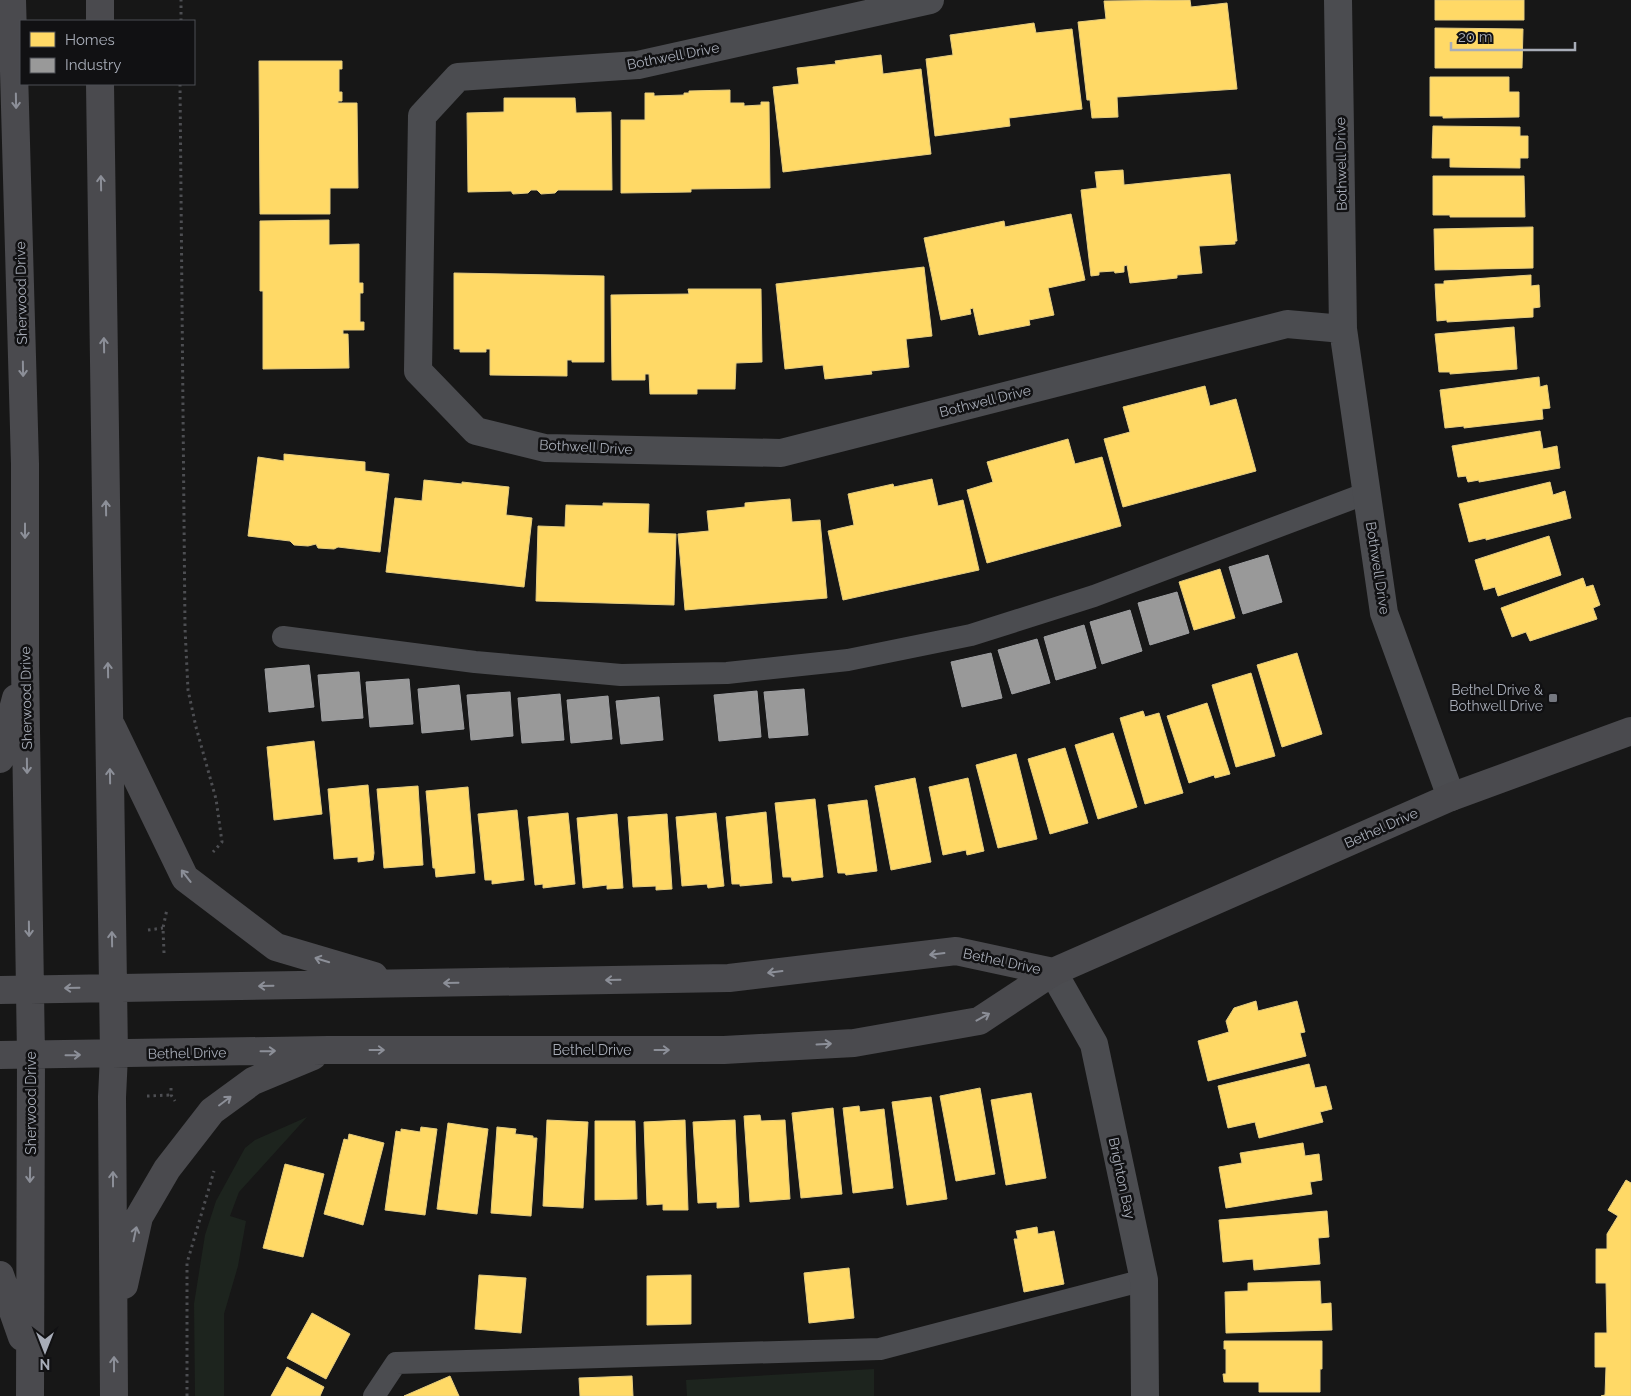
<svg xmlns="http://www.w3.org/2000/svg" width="1631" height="1396" viewBox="0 0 1631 1396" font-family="Raleway,sans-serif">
<rect width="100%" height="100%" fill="#171717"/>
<!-- green -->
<path fill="#1d241e" d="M307,1117L239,1192L230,1216L246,1221L238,1266L224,1314V1396H195L194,1304L205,1235L216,1201L245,1148L255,1140Z
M874,1369V1396H687L686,1380Z"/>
<!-- homes -->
<path fill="#ffd966" stroke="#e5cc7f" d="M1190,0L1191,7L1227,3L1237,89L1117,97L1118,117L1092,118L1090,100H1087L1078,22L1106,19L1104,1Z
M1435,0H1524V20H1435Z
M1034,23L1036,33L1072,29L1082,109L1009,118L1010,126L935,136L926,59L953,55L950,35Z
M1435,28L1523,29L1522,68H1435Z
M881,55L883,74L921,69L931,154L783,172L773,87L799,84L797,68L836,64L835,61Z
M259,61H342V69H339V92H342V101H338V103H357L358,188H330V214H260Z
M1430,77H1509V92H1519V117L1443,118V116H1430Z
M730,90V103H744V106L761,105V102H769L770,188L691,189V192L621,193V120H645V93H654V96L684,95V93H689V91Z
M504,98H575L576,113L611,112L612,190H558L555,193L541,194L537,190H531L528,193L513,194L511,191L468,192L467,113L504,112Z
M1433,126L1520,127V136H1528V158H1520V168L1450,167V158H1432Z
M1123,170L1124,185L1230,174L1237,241H1235V244L1199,246L1202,273L1177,275V278L1130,283L1127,265L1124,266V272L1115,273L1114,271L1099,272V275L1091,276L1081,190L1097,188L1095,172Z
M1433,176H1524L1525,217H1450V215H1433Z
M1071,214L1085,280L1048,288L1054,315L1029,320L1030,325L979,335L973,308L970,309L971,314L941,320L924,238L1004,221L1005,227Z
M329,220V245L359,244V283H363V293H360V322H364V330H343V334H348L349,368L263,369V291H260V221Z
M1533,227V268L1435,270L1434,229Z
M924,267L932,336L906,339L909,367L871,371L872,374L825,379L823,365L785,369L776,284Z
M454,273L604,276V362H572V360H567V376L490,375V349H486V352H460V349H454Z
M1531,275V286L1539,285L1540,307L1533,308V317L1447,322V320L1437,321L1435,284H1444V281Z
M688,289H761L762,362L736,363L735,389H697V394H650L649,374H645V380H612L611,295L689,294Z
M1514,327L1517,369L1450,374V372H1439L1435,334Z
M1539,377L1540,387L1547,385L1550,408L1542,409L1543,419L1464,428V426L1445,428L1440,390Z
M1205,386L1210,406L1236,399L1256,471L1123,507L1104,439L1130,432L1123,407Z
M1540,431L1543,449L1557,446L1560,468L1479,482V480L1468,482L1466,476L1458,477L1452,446Z
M1068,439L1075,464L1102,457L1121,526L987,563L967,490L993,482L987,462Z
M284,454L365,462V471L389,474L380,552L338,547L334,549L318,548L316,544L308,546L294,545L290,541L248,536L258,457L284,461Z
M932,479L938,506L963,500L979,570L843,600L828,531L854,525L848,494L893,484L894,487Z
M424,480L462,484V482L509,487L506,515L532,518L524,587L386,572L395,498L422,501Z
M1550,482L1553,495L1565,491L1571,518L1486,540V538L1469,542L1459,504Z
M790,499L792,522L820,520L827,598L685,610L678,534L709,531L707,511L745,507V503Z
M603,503L649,504L648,533L676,534L674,605L536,601L538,526L565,527L566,505L603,506Z
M1549,536L1561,575L1498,596L1495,587L1484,590L1475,560Z
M1220,569L1235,618L1194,630L1179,582Z
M1583,578L1586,587L1593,585L1600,605L1593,608L1597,619L1530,641L1526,632L1512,637L1501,608Z
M1297,653L1322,734L1282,747L1257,665Z
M1251,673L1275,756L1236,767L1212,685Z
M1207,703L1230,774L1215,778L1214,775L1189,783L1167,716Z
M1143,711L1145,717L1159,713L1183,793L1145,804L1120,718Z
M1113,733L1137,807L1098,819L1075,745Z
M314,741L322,814L274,820L267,747Z
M1065,748L1088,823L1050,834L1028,759Z
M1016,754L1037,839L998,848L976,765Z
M915,778L931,862L891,870L875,786Z
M968,778L984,851L967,855L966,850L943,855L929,787Z
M368,785L374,853L373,860L358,862V857L334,859L328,789Z
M418,786L423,865L384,868L377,789Z
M468,787L475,873L436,877L435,868H433L426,791Z
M815,799L823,877L792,881L791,877H783L775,803Z
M867,800L877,871L846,875L845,873H838L828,805Z
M517,810L524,880L492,884V880H485L478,814Z
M766,812L772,883L740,886V884H732L726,817Z
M568,813L575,884L543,888V884L535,885L528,817Z
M716,813L724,886L708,888L707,884L682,886L676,817Z
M617,814L623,888L607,889V885L583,888L577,818Z
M667,814L672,889L656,890V886L633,887L628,817Z
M1256,1001L1258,1011L1297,1001L1305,1032L1300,1033L1306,1056L1208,1081L1198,1041L1229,1032L1226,1021L1234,1008Z
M1309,1064L1315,1088L1326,1086L1332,1109L1320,1112L1323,1122L1259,1138L1255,1122L1228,1128L1218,1086Z
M980,1088L995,1174L956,1181L940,1096Z
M1031,1093L1046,1178L1006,1185L991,1100Z
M931,1097L947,1199L907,1205L892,1102Z
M859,1106L860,1112L884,1109L893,1188L853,1193L843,1108Z
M833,1108L842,1194L801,1198L792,1113Z
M760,1115L761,1121L785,1120L790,1199L750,1202L744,1116Z
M547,1120L588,1122L583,1208L543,1206Z
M685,1120L688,1210H663V1204L647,1205L644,1122Z
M735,1120L739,1207L717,1208V1202L698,1203L693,1122Z
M595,1121H635L637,1199L595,1200Z
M448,1123L488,1129L477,1214L437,1209Z
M421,1127L437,1129L425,1215L385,1210L396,1131L401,1132V1129L420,1132Z
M497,1127L516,1129L515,1134L533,1136V1138H537L531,1216L491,1213Z
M349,1134L384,1143L363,1225L324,1214L344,1139L348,1140Z
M1303,1143L1305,1156L1319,1154L1322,1180L1310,1182L1312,1194L1226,1208L1219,1167L1242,1163L1240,1153Z
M285,1164L324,1174L303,1257L263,1248Z
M1626,1180L1631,1183V1396H1601L1605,1395L1606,1367H1595V1333H1607L1606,1283H1596V1249H1607V1234L1618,1216L1608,1210Z
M1327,1211L1329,1237L1318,1238L1320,1264L1254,1270L1253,1259L1223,1262L1219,1220Z
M1037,1227L1038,1234L1054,1231L1064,1284L1024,1292L1014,1239H1018L1016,1231Z
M849,1268L854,1318L809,1323L804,1273Z
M479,1275L526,1278L521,1333L475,1329Z
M691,1275V1324L647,1325V1276Z
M1320,1281L1321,1304L1331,1303L1332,1330L1226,1333L1225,1292L1248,1291V1283Z
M312,1313L350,1334L326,1379L287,1358Z
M1224,1341H1322V1369H1320V1392H1259V1382H1224L1223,1374H1226V1349H1224Z
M287,1367L324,1387L320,1396H271Z
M450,1376L459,1396H404Z
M632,1376L633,1396H580L579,1378Z"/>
<!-- industry -->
<path fill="#999" stroke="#9e9fa2" d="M1268,555L1282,602L1243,614L1229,567Z
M1177,592L1189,633L1150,645L1138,603Z
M1130,610L1142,651L1102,664L1090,622Z
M1084,625L1096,668L1056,680L1044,637Z
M1037,639L1050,683L1012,694L998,650Z
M991,653L1002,698L962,707L951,662Z
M309,665L314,707L269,712L265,669Z
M359,672L363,718L322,721L318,675Z
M409,679L413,724L370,727L366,682Z
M459,685L464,729L422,733L418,689Z
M804,689L808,735L769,738L764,692Z
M757,691L761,737L719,741L714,695Z
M510,692L513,736L471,740L467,695Z
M560,694L564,740L522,743L518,698Z
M608,696L612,739L571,743L567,700Z
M659,697L663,740L621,744L616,701Z"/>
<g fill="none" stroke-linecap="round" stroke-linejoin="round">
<!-- path -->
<path stroke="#4d4e52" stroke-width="3" stroke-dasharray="2.5 4" stroke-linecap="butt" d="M181,21V0
M180,84L185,628L188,690L196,727L216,799L222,842L213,852
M148,930L163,928
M164,953L163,928L167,909
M171,1088V1095L175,1101
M147,1096L171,1095
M187,1396V1263L214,1171"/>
<!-- lane -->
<path stroke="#4b4c50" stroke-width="22" d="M283,637L475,662L621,675L727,673L848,660L971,635L1094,596L1367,493
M374,1396L396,1363L880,1349L1144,1280"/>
<!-- street -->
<path stroke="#4b4c50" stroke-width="28" d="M930,0L638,65L458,77L422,116L418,371L476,431L545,448L781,453L1287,324L1343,329
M1338,0L1343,329L1384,613L1451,797
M1053,972L1094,1044L1144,1280L1145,1396"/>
<!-- secondary -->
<path stroke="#4a4a4e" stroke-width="28" d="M12,0L25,464V665L31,1056L30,1396
M100,0V21
M100,84L114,1055L112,1097L114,1396
M112,727L185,878L276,947L374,976
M0,759L16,698
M0,990L729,978L956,951L1053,972
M0,1055L328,1050H724L854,1043L979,1021L1053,972L1451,797L1631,731
M0,1275L22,1337
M124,1285L139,1217L167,1169L212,1111L253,1081L313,1056"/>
</g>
<!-- one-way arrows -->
<defs><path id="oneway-shaft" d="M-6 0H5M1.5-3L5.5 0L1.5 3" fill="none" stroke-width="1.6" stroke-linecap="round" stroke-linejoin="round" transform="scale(1.25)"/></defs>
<g stroke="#8c8f98">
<use href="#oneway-shaft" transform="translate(16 101) rotate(89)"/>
<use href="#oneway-shaft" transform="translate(101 183) rotate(-91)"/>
<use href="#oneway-shaft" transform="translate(104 345) rotate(-91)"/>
<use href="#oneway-shaft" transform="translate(23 369) rotate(89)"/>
<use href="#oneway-shaft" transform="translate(106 508) rotate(-91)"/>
<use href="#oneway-shaft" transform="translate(25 531) rotate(90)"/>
<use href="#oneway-shaft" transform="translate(108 670) rotate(-91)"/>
<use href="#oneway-shaft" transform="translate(27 766) rotate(89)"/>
<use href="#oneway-shaft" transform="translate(110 776) rotate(-91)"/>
<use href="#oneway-shaft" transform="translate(186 876) rotate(-128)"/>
<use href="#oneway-shaft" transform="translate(29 929) rotate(89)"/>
<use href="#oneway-shaft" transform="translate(112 939) rotate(-91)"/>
<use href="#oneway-shaft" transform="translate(937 954) rotate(173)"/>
<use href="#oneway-shaft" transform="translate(322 960) rotate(-163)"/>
<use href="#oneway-shaft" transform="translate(775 972) rotate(173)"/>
<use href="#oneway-shaft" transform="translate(613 980) rotate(179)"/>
<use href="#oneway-shaft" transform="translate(451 983) rotate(179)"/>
<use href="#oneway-shaft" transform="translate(266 986) rotate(179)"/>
<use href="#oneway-shaft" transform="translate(72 988) rotate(179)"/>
<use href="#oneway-shaft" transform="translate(983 1017) rotate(-29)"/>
<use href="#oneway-shaft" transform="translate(824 1044) rotate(-3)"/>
<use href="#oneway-shaft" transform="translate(377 1050)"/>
<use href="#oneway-shaft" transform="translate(662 1050)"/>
<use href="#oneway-shaft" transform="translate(268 1051) rotate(-1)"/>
<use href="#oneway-shaft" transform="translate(73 1055) rotate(-1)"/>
<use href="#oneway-shaft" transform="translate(225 1101) rotate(-37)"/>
<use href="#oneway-shaft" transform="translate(30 1175) rotate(91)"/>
<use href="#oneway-shaft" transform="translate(113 1179) rotate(-90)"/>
<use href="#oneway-shaft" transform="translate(135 1234) rotate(-78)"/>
<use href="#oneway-shaft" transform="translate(114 1364) rotate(-90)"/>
</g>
<!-- markers -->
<rect fill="#757880" stroke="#111113" stroke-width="2" x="1548" y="693" width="10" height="10" rx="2.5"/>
<g text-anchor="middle" stroke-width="5" stroke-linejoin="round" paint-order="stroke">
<!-- street labels -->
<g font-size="14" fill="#a8adb8" stroke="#111113">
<text transform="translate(673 56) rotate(-11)" y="5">Bothwell Drive</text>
<text transform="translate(1341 164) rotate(-91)" y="5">Bothwell Drive</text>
<text transform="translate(21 293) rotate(-91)" y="5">Sherwood Drive</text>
<text transform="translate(985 401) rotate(-14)" y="5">Bothwell Drive</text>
<text transform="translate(586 447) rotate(3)" y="5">Bothwell Drive</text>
<text transform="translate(1378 568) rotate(81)" y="5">Bothwell Drive</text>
<text transform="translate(26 698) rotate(-91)" y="5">Sherwood Drive</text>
<text transform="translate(1381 828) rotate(-24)" y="5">Bethel Drive</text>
<text transform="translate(1002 961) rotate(12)" y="5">Bethel Drive</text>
<text x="592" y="1055">Bethel Drive</text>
<text transform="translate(187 1053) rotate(-1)" y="5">Bethel Drive</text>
<text transform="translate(31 1103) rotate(-90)" y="5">Sherwood Drive</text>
<text transform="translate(1122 1178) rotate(78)" y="5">Brighton Bay</text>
</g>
<!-- poi labels -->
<g font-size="14" fill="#a8adb8" stroke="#111113" text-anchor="end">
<text x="1543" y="695">Bethel Drive &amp;<tspan x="1543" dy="16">Bothwell Drive</tspan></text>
</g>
</g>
<!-- legend -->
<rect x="20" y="20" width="175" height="65" fill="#111113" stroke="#4d4f55"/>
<rect x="30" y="32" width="25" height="15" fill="#ffd966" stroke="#4d4f55"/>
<text x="65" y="45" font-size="15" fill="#a8adb8">Homes</text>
<rect x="30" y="58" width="25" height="15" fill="#999999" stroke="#4d4f55"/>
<text x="65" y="70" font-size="15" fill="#a8adb8">Industry</text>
<!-- north arrow -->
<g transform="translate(45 1351) rotate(180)" stroke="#111113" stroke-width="4" paint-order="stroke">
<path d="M0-4L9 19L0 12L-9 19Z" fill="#a8adb8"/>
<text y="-8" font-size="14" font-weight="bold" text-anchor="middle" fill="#a8adb8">N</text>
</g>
<!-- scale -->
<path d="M1451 42v8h124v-8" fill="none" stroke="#a8adb8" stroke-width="2.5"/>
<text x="1458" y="42" font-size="15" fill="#a8adb8" stroke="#111113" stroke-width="4" paint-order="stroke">20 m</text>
</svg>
